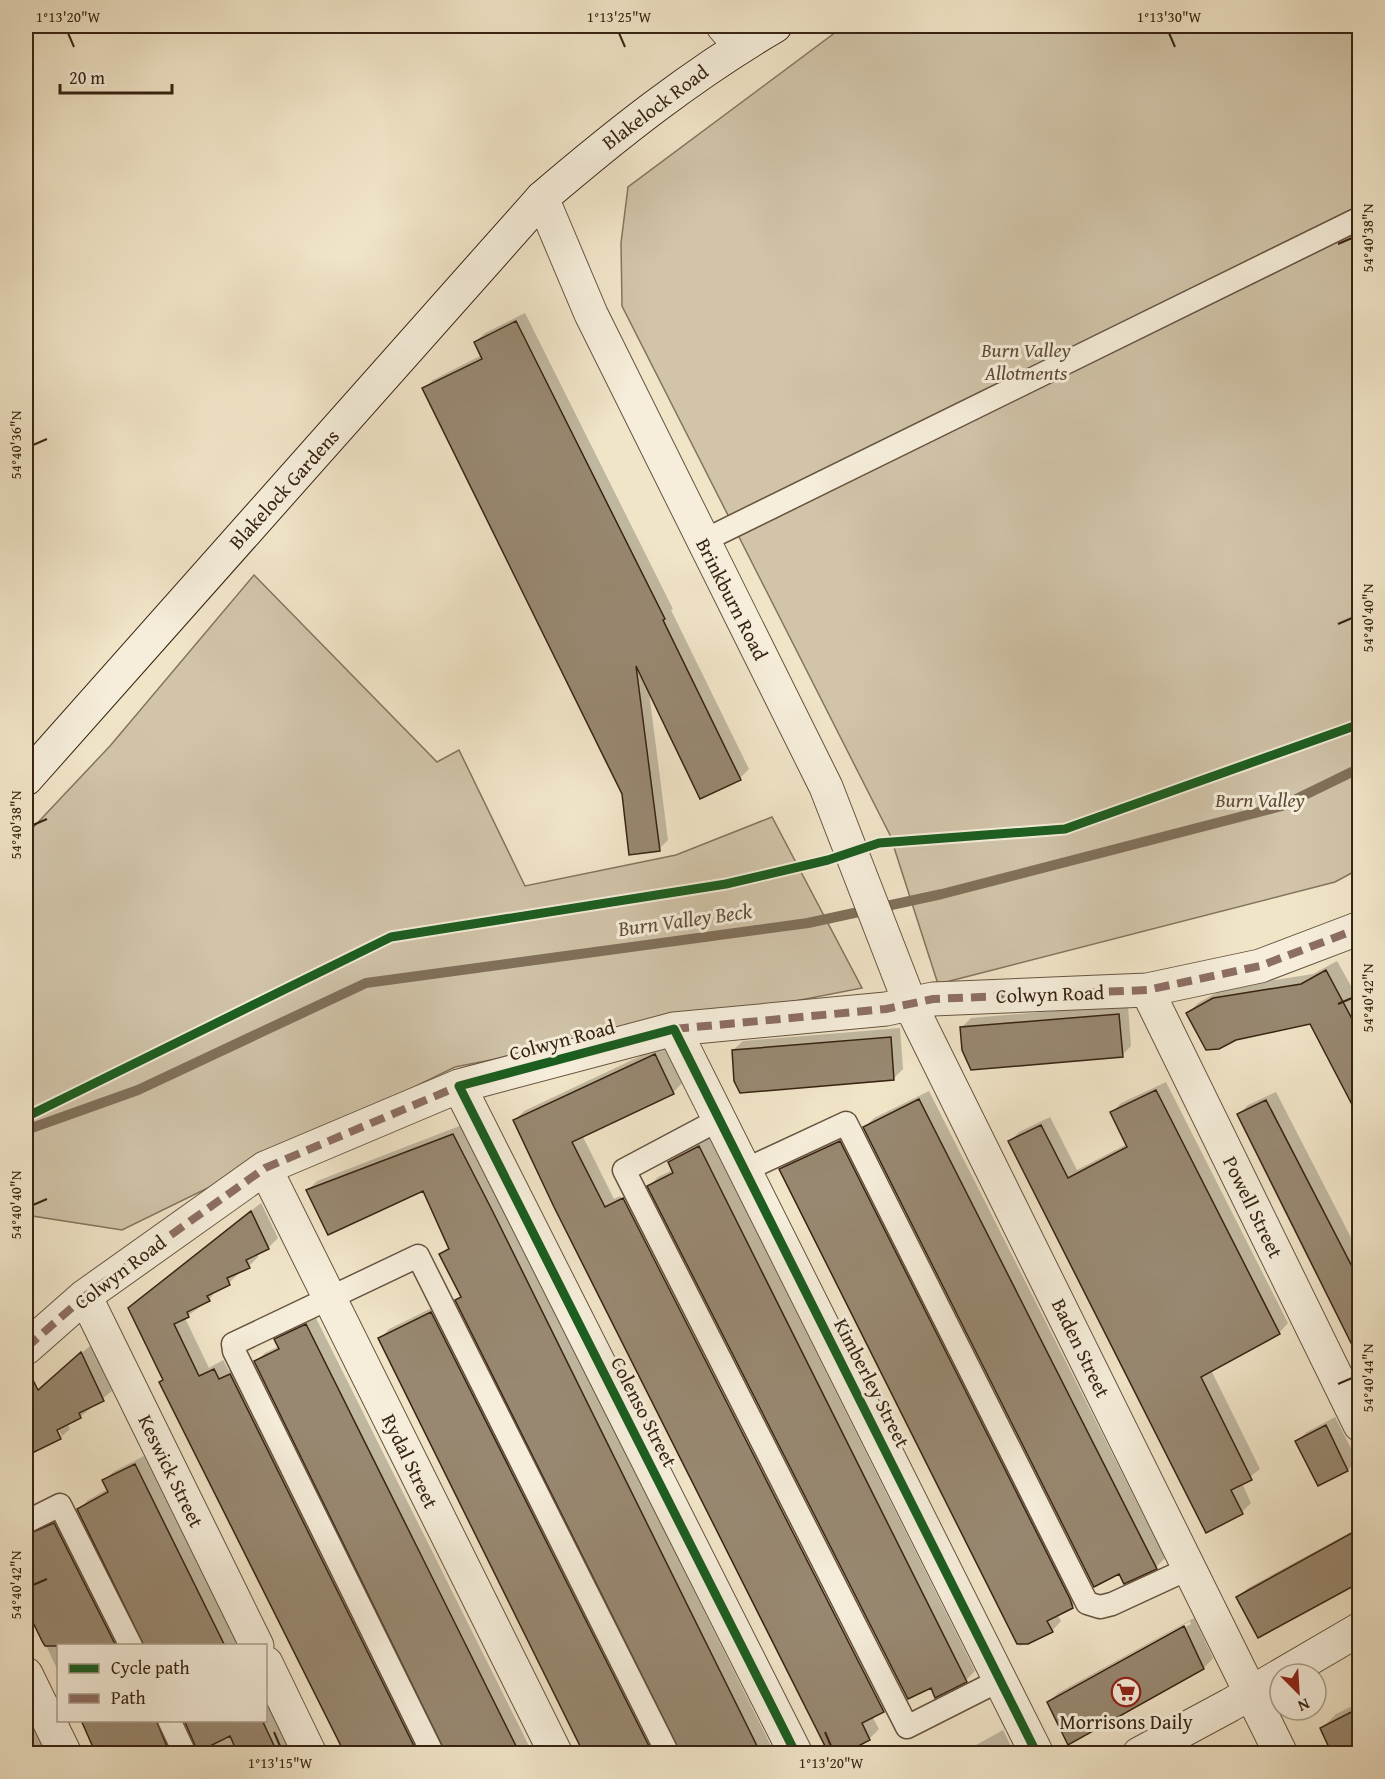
<svg xmlns="http://www.w3.org/2000/svg" width="1385" height="1779" viewBox="0 0 1385 1779" font-family="'Gentium Book Plus',serif">
<rect width="100%" height="100%" fill="#f1e5c8"/>
<filter id="stains"><feTurbulence type="fractalNoise" baseFrequency=".00333" numOctaves="4"/><feColorMatrix values="0 0 0 0 .2 0 0 0 0 .09 0 0 0 0 .02 0 0 0 .5 -.17"/></filter>
<radialGradient id="worn" r=".72"><stop offset=".6" stop-color="#630" stop-opacity="0"/><stop offset="1" stop-color="#630" stop-opacity=".3"/></radialGradient>
<!-- green -->
<path fill="#d1c4a9" stroke="#84745e" stroke-width="1.5" d="M844,26H1359V869L1335,882L938,984L890,835L622,306L621,243L628,187Z
M254,575L437,762L459,750L525,886L676,855L772,817L862,988L455,1067L122,1230L26,1215V835L110,746Z"/>
<!-- shadow -->
<path fill="#0003" fill-rule="evenodd" d="M525,313L673,609L671,610L749,769L740,778L649,692L668,840L659,849L624,794L424,389L433,380L482,355L475,342L485,333Z
M1337,961L1360,1002V1115L1311,1023L1235,1039L1188,1013L1198,1003L1225,988L1313,974Z
M1128,1005L1131,1046L1122,1055L962,1027L971,1018Z
M900,1028L903,1069L894,1078L733,1050L743,1041Z
M664,1045L682,1083L673,1093L582,1135L614,1199L620,1196L881,1709H884L623,1195L633,1190L892,1701L883,1710L872,1716L879,1729L870,1738L839,1754L515,1120L524,1111Z
M1166,1082L1288,1323L1279,1333L1211,1370L1260,1469L1242,1483L1251,1503L1242,1512L1207,1531L1010,1141L1019,1132L1050,1117L1077,1170L1127,1144L1112,1113L1121,1103Z
M929,1091L1165,1558L1156,1567L865,1127L874,1118Z
M1276,1092L1360,1255V1356L1239,1114L1248,1105Z
M462,1125L501,1202L775,1754H683L457,1300L462,1295L441,1254L449,1246L423,1189L308,1190L317,1181Z
M849,1133L1081,1597L1072,1607L1057,1614L1061,1621L1052,1631L1020,1646L781,1169L790,1160Z
M709,1137L975,1671L966,1680L649,1186L658,1177L673,1170L669,1162L679,1153Z
M261,1203L278,1238L269,1247L257,1253L258,1257L249,1266L237,1272L238,1274L229,1283L217,1289L209,1300L185,1318L209,1368L223,1360L229,1371L240,1365L434,1754H346L130,1308Z
M440,1304L669,1754H585L380,1339L389,1329Z
M315,1316L533,1754H448L256,1362L265,1353L279,1346L276,1340L285,1330Z
M91,1345L112,1391L80,1417L67,1423L70,1429L60,1438L35,1450L26,1458V1402ZM55,1422L62,1436H58Z
M1335,1417L1357,1460L1348,1470L1319,1484L1297,1441L1307,1432Z
M144,1456L238,1646H144L79,1510L88,1500L108,1489L104,1481L113,1472Z
M63,1515L132,1646H58V1671L26,1603V1531Z
M1360,1527V1581L1258,1636L1238,1597L1248,1588Z
M1194,1618L1213,1658L1204,1668L1068,1743L1049,1702L1058,1693ZM1190,1621L1191,1624L1058,1698V1695Z
M266,1700L292,1754H198L199,1749L186,1720H266Z
M1360,1702V1754H1334L1322,1728L1336,1714Z
M26,1713L46,1754H26Z
M83,1720H168L186,1754H99Z
M1003,1730L1015,1754H960Z"/>
<g fill="none" stroke-linecap="round" stroke-linejoin="round">
<!-- stream -->
<path stroke="#81705a" stroke-width="10" d="M26,1130L138,1090L366,983L808,923L942,894L1282,806L1360,768"/>
</g>
<!-- building -->
<path fill="#988871" stroke="#372312" stroke-width="1.5" d="M516,321L665,619L663,620L741,780L700,799L636,666L660,851L629,855L622,794L422,388L482,359L474,342Z
M1326,970L1359,1032V1118L1310,1024L1236,1040L1219,1049L1206,1050L1186,1013L1213,998L1301,984Z
M1119,1014L1123,1057L971,1070L962,1050L960,1027Z
M891,1037L894,1080L740,1093L734,1081L732,1050Z
M655,1054L674,1094L572,1142L605,1207L623,1198L884,1712L862,1723L870,1740L843,1754H829L554,1207L513,1120Z
M1156,1090L1280,1334L1201,1377L1252,1480L1231,1490L1243,1514L1206,1533L1008,1141L1041,1125L1068,1178L1127,1147L1110,1112Z
M919,1099L1157,1569L1124,1584L1119,1574L1094,1587L863,1127Z
M1266,1100L1359,1280V1359L1237,1114Z
M453,1134L493,1212L761,1754H681L455,1300L461,1297L439,1254L449,1249L423,1191L328,1235L306,1190Z
M840,1141L1070,1599L1073,1608L1047,1621L1053,1632L1028,1644H1017L779,1169Z
M699,1146L967,1682L935,1698L931,1688L908,1699L647,1186L673,1173L668,1162Z
M251,1211L269,1249L246,1260L250,1268L227,1278L230,1285L207,1296L210,1301L187,1312L189,1317L174,1324L199,1376L214,1369L219,1379L230,1374L418,1754H345L159,1382L163,1380L128,1308Z
M431,1312L653,1754H584L378,1338Z
M306,1324L428,1569L520,1754H446L254,1361L279,1349L274,1339Z
M81,1352L104,1401L79,1413L81,1418L57,1430L61,1439L26,1456V1366L38,1390Z
M1326,1425L1348,1471L1318,1486L1295,1441Z
M135,1464L225,1646H144L77,1509L108,1492L102,1480Z
M54,1523L116,1646H45L42,1641L26,1608V1535Z
M1359,1529V1583L1258,1638L1236,1597Z
M1184,1626L1204,1669L1068,1745L1047,1702Z
M1359,1708V1754H1332L1320,1728Z
M81,1720H156L170,1754H96Z
M184,1720H262L278,1754H238L230,1736L198,1752Z"/>
<g fill="none" stroke-linecap="round" stroke-linejoin="round">
<!-- lane casing -->
<g stroke="#665440" stroke-width="25">
<path id="lane" d="M703,541L1360,218
M720,1119L624,1170L907,1727L1000,1680
M745,1170L846,1123L1087,1603L1100,1607L1112,1604L1190,1568
M26,1522L60,1505L131,1646
M169,1720L185,1754
M433,1754L234,1351L233,1344L418,1256L668,1754"/>
</g>
<!-- street casing -->
<g stroke="#665440" stroke-width="35">
<path id="street" d="M723,26L740,46
M542,198L591,314L826,787L911,1006L1281,1754
M1147,990L1360,1425
M674,1029L1037,1754
M459,1086L796,1754
M265,1168L556,1754
M85,1296L257,1646
M26,1348L85,1296L265,1168L459,1086L674,1029L886,1009L933,999L1147,990L1260,966L1360,928
M266,1663L310,1754
M26,1674L65,1754
M1139,1754L1230,1705L1360,1629"/>
</g>
<!-- secondary casing -->
<g stroke="#372312" stroke-width="35">
<path id="secondary" d="M26,779L542,198C617,134 690,76 775,26"/>
</g>
<!-- lane -->
<use href="#lane" stroke="#f6eedb" stroke-width="22"/>
<!-- street -->
<use href="#street" stroke="#f6eedb" stroke-width="33"/>
<!-- secondary -->
<use href="#secondary" stroke="#f6eedb" stroke-width="33"/>
<!-- quiet -->
<path stroke="#8d6e63" stroke-width="8" stroke-dasharray="15 8" stroke-linecap="butt" d="M674,1029L886,1009L933,999L1147,990L1260,966L1360,928
M26,1348L85,1296L265,1168L459,1086"/>
<!-- cycleway casing -->
<g stroke="#f6eedb" stroke-width="13">
<path id="cycleway" d="M26,1117L391,937L726,884L828,860L879,843L1065,829L1360,724
M796,1754L459,1086L674,1029L1037,1754"/>
</g>
<!-- cycleway -->
<use href="#cycleway" stroke="#1b5e20" stroke-width="9"/>
</g>
<!-- ticks -->
<path fill="none" stroke="#372312" stroke-width="2" d="M68,33L74,47M619,33L625,47M1169,33L1175,47M1338,244L1352,238M33,445L47,439M1338,624L1352,618M33,825L47,819M1338,1004L1352,998M33,1205L47,1199M1338,1384L1352,1378M33,1585L47,1579M274,1732L280,1746M825,1732L831,1746"/>
<!-- icons -->
<defs>
<g id="supermarket-ring" transform="scale(1.5)"><circle r="9.5" fill="#f6eedb" stroke="#8f2418" stroke-width="1.5"/><path d="M-6-5.5h2.5l.6 2H6L4.5 2H-2.5L-4.4-4H-6ZM-1.5 3.2a1.3 1.3 0 1 0 .1 0ZM3 3.2a1.3 1.3 0 1 0 .1 0Z" fill="#8f2418"/></g>
</defs>
<g fill-rule="evenodd">
<use href="#supermarket-ring" x="1126" y="1692"/>
</g>
<g text-anchor="middle" stroke-width="6" stroke-linejoin="round" paint-order="stroke">
<!-- street labels -->
<g font-size="20" fill="#372312" stroke="#f6eedb">
<text transform="translate(655 107) rotate(-37)" y="7">Blakelock Road</text>
<text transform="translate(284 489) rotate(-48)" y="7">Blakelock Gardens</text>
<text transform="translate(732 599) rotate(63)" y="7">Brinkburn Road</text>
<text transform="translate(1050 994) rotate(-2)" y="7">Colwyn Road</text>
<text transform="translate(562 1040) rotate(-15)" y="7">Colwyn Road</text>
<text transform="translate(1253 1207) rotate(64)" y="7">Powell Street</text>
<text transform="translate(120 1272) rotate(-37)" y="7">Colwyn Road</text>
<text transform="translate(1081 1348) rotate(64)" y="7">Baden Street</text>
<text transform="translate(872 1383) rotate(63)" y="7">Kimberley Street</text>
<text transform="translate(644 1412) rotate(63)" y="7">Colenso Street</text>
<text transform="translate(410 1461) rotate(64)" y="7">Rydal Street</text>
<text transform="translate(171 1471) rotate(64)" y="7">Keswick Street</text>
</g>
<!-- park labels -->
<g font-size="20" font-style="italic" fill="#5e4b38" stroke="#f6eedb">
<text x="1026" y="357">Burn Valley<tspan x="1026" dy="23">Allotments</tspan></text>
<text x="1260" y="807">Burn Valley</text>
</g>
<!-- poi labels -->
<g font-size="20" fill="#372312" stroke="#f6eedb">
<text x="1126" y="1729">Morrisons Daily</text>
</g>
<!-- water labels -->
<g font-size="21" font-style="italic" fill="#62503c" stroke="#f6eedb">
<text transform="translate(685 920) rotate(-8)" y="7">Burn Valley Beck</text>
</g>
</g>
<!-- margin -->
<rect width="1385" height="1779" fill="none" stroke="#f1e5c8" stroke-width="66"/>
<!-- legend -->
<rect x="57" y="1644" width="210" height="78" fill="#f6eedb" stroke="#aa9d8b" stroke-width="1.5"/>
<rect x="69" y="1664" width="30" height="9" fill="#1b5e20" stroke="#aa9d8b" stroke-width="1.5"/>
<text x="111" y="1674" font-size="18" fill="#372312">Cycle path</text>
<rect x="69" y="1694" width="30" height="9" fill="#8d6e63" stroke="#aa9d8b" stroke-width="1.5"/>
<text x="111" y="1704" font-size="18" fill="#372312">Path</text>
<!-- north arrow -->
<g transform="translate(1298 1692) rotate(156)"><circle r="28" fill="#f6eedb" stroke="#aa9d8b" stroke-width="1.5"/>
<path d="M0-4.5L10 22L0 15L-10 22Z" fill="#8f2418"/>
<text y="-9" font-size="16" font-weight="bold" text-anchor="middle" fill="#372312">N</text>
</g>
<!-- scale -->
<path d="M60 84v9h112v-9" fill="none" stroke="#372312" stroke-width="3"/>
<text x="69" y="84" font-size="18" fill="#372312" stroke="#f6eedb" stroke-width="4.5" paint-order="stroke">20 m</text>
<rect x="33" y="33" width="1319" height="1713" fill="none" stroke="#372312" stroke-width="2"/>
<g font-size="15" text-anchor="middle" fill="#372312">
<text x="68" y="22">1°13'20"W</text>
<text x="619" y="22">1°13'25"W</text>
<text x="1169" y="22">1°13'30"W</text>
<text transform="translate(1368 238) rotate(-90)" y="5">54°40'38"N</text>
<text transform="translate(16 445) rotate(-90)" y="5">54°40'36"N</text>
<text transform="translate(1368 618) rotate(-90)" y="5">54°40'40"N</text>
<text transform="translate(16 825) rotate(-90)" y="5">54°40'38"N</text>
<text transform="translate(1368 998) rotate(-90)" y="5">54°40'42"N</text>
<text transform="translate(16 1205) rotate(-90)" y="5">54°40'40"N</text>
<text transform="translate(1368 1378) rotate(-90)" y="5">54°40'44"N</text>
<text transform="translate(16 1585) rotate(-90)" y="5">54°40'42"N</text>
<text x="280" y="1768">1°13'15"W</text>
<text x="831" y="1768">1°13'20"W</text>
</g>
<rect width="100%" height="100%" filter="url(#stains)"/>
<rect width="100%" height="100%" fill="url(#worn)"/>
</svg>
